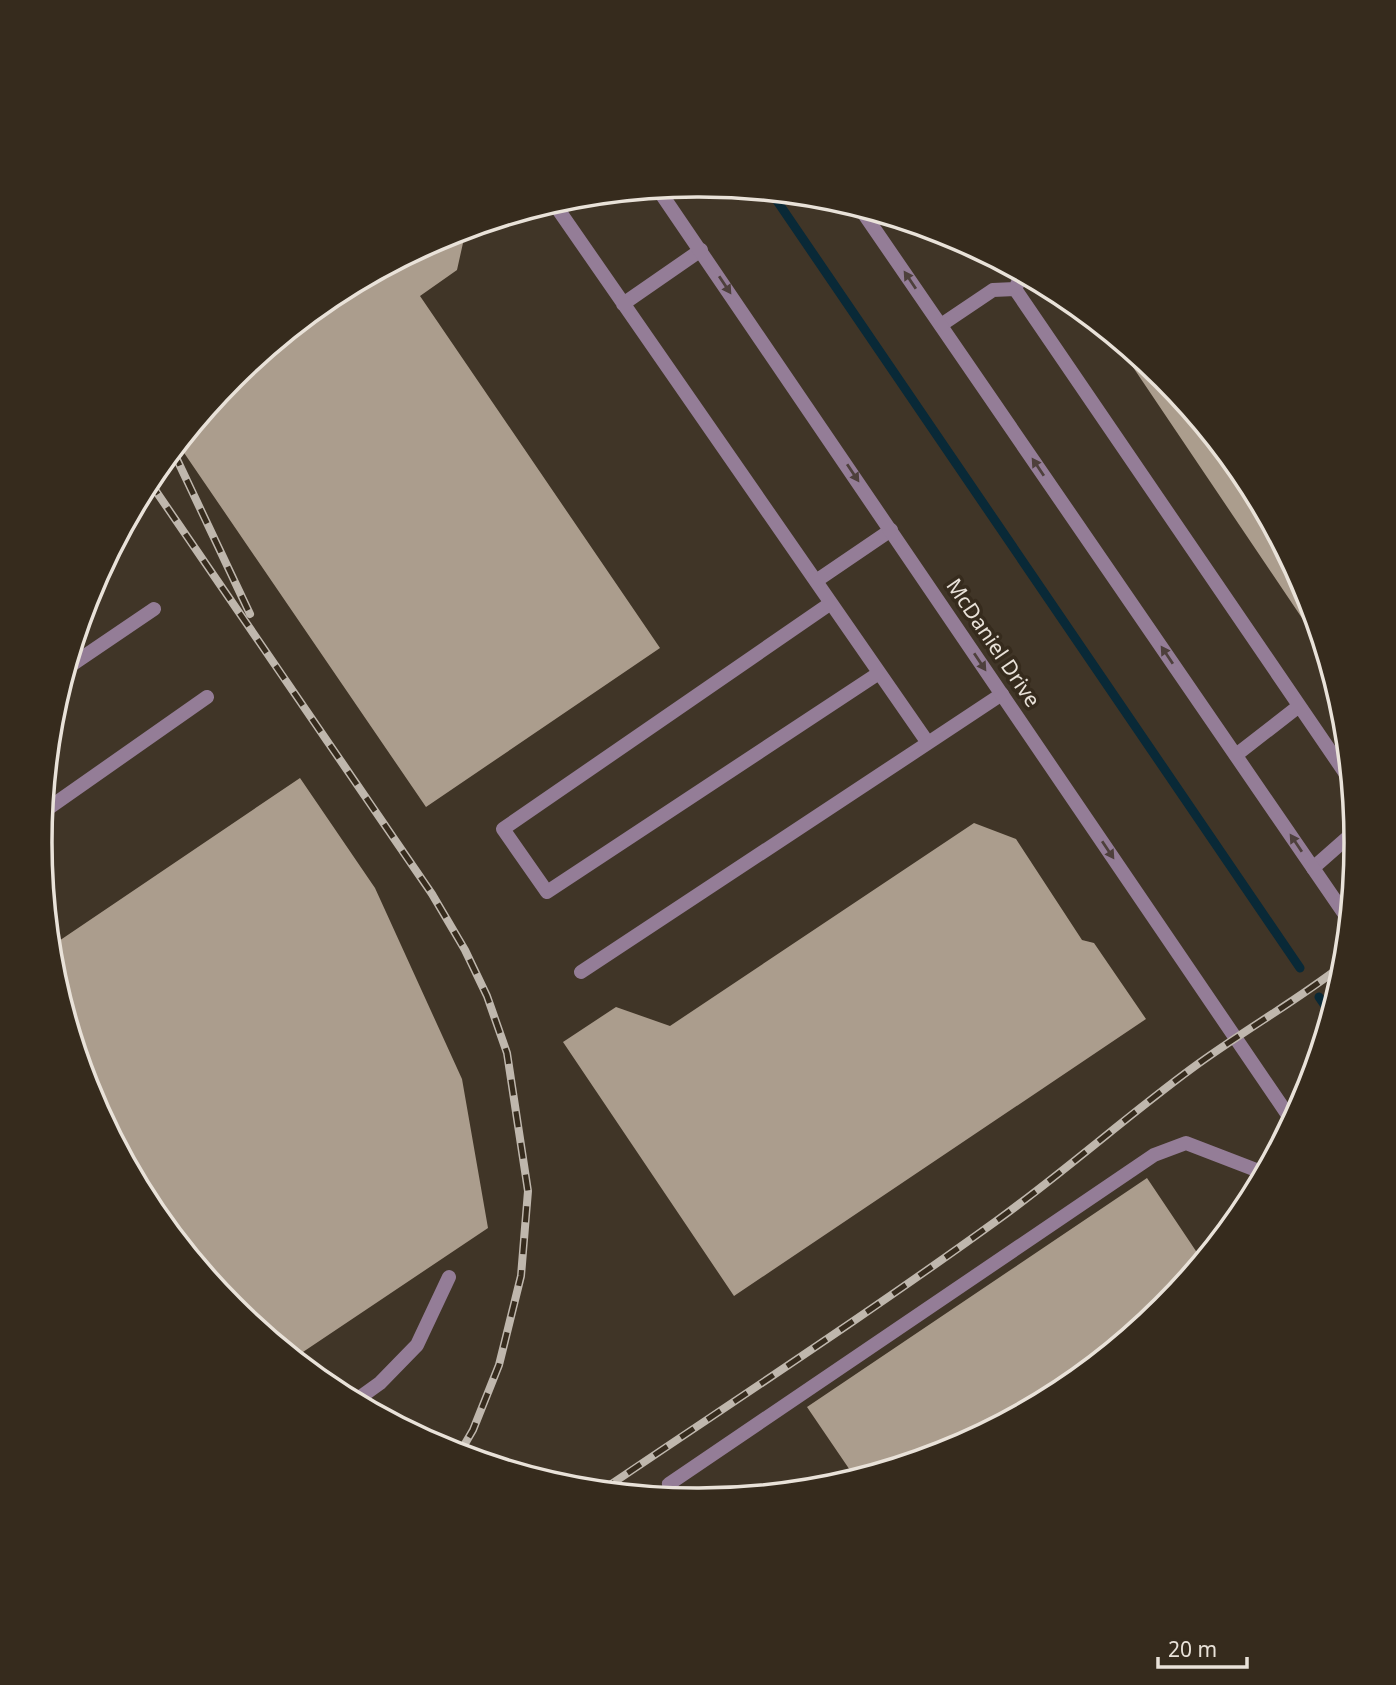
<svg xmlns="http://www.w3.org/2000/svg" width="1396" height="1685" viewBox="0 0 1396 1685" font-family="'Noto Sans',sans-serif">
<rect width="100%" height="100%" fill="#403527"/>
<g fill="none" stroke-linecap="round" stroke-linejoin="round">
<!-- stream -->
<path stroke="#092937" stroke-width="9" d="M771,192L1300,968
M1319,997L1330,1013"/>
</g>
<!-- building -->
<path fill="#ab9d8d" d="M455,232L463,243L457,270L420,296L660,648L426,807L178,444L233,377L333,295Z
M1112,336L1163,378L1245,477L1306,591L1313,615L1304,621Z
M300,778L375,888L462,1079L488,1228L294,1358L233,1307L151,1208L90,1094L53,970L50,947Z
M974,823L1016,839L1082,940L1094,943L1146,1019L734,1296L563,1042L616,1007L670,1026Z
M1147,1178L1202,1260L1163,1308L1063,1390L949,1450L856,1479L807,1407Z"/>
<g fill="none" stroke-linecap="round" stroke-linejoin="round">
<!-- lane -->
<path stroke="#947d97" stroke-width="14" d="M553,202L928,743L1002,694
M1015,289L1022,274
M623,304L701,250
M941,325L993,290L1015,289L1350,780
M816,581L891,530
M831,603L503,829L547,892L879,673
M67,668L154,609
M1236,755L1299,706
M43,812L207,697
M1313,868L1355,831
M581,972L928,743
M355,1401L380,1383L417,1345L449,1277
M675,1498L669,1484L1154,1155L1186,1143L1264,1173"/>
<!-- street -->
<path stroke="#947d97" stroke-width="14" d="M658,189L1292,1121
M860,208L1348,919"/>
<!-- rail casing -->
<g stroke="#bfb7ad" stroke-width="8">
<path id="rail" d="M173,451L250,614
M149,481L432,894L465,950L487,996L507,1053L528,1191L521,1276L499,1365L473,1430L459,1454
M601,1491C734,1401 869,1313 999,1219C1065,1171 1126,1117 1191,1069C1241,1032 1295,1002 1344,964"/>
</g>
<!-- rail -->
<use href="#rail" stroke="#362b1d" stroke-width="5" stroke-dasharray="16" stroke-linecap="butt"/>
</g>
<!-- one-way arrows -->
<defs><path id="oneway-solid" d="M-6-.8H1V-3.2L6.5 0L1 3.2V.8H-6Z" transform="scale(1.75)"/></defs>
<g fill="#4e403c">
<use href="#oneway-solid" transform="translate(910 280) rotate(-124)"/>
<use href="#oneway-solid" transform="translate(725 285) rotate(56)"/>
<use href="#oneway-solid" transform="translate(1038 467) rotate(-124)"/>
<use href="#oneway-solid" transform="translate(853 473) rotate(56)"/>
<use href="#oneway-solid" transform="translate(1167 655) rotate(-124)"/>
<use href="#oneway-solid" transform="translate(980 662) rotate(56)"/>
<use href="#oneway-solid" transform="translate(1296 843) rotate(-124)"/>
<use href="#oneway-solid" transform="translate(1108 850) rotate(56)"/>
</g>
<g text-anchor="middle" stroke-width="7" stroke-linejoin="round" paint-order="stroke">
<!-- street labels -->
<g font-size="21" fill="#e9e2d9" stroke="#362b1d">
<text transform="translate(993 643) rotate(56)" y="7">McDaniel Drive</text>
</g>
</g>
<!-- crop -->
<path d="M0 0H1396V1685H0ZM697 197H699A645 645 0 0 1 1344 842V843A645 645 0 0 1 699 1488H697A645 645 0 0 1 52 843V842A645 645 0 0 1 697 197Z" fill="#362b1d" fill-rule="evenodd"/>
<path fill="none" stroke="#e9e2d9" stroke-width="3.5" d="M697 197H699A645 645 0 0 1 1344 842V843A645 645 0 0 1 699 1488H697A645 645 0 0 1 52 843V842A645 645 0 0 1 697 197Z"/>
<!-- scale -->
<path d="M1158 1657v10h89v-10" fill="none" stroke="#e9e2d9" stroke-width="3.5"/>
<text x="1168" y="1657" font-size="21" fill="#e9e2d9" stroke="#362b1d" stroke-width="5" paint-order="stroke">20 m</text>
</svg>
